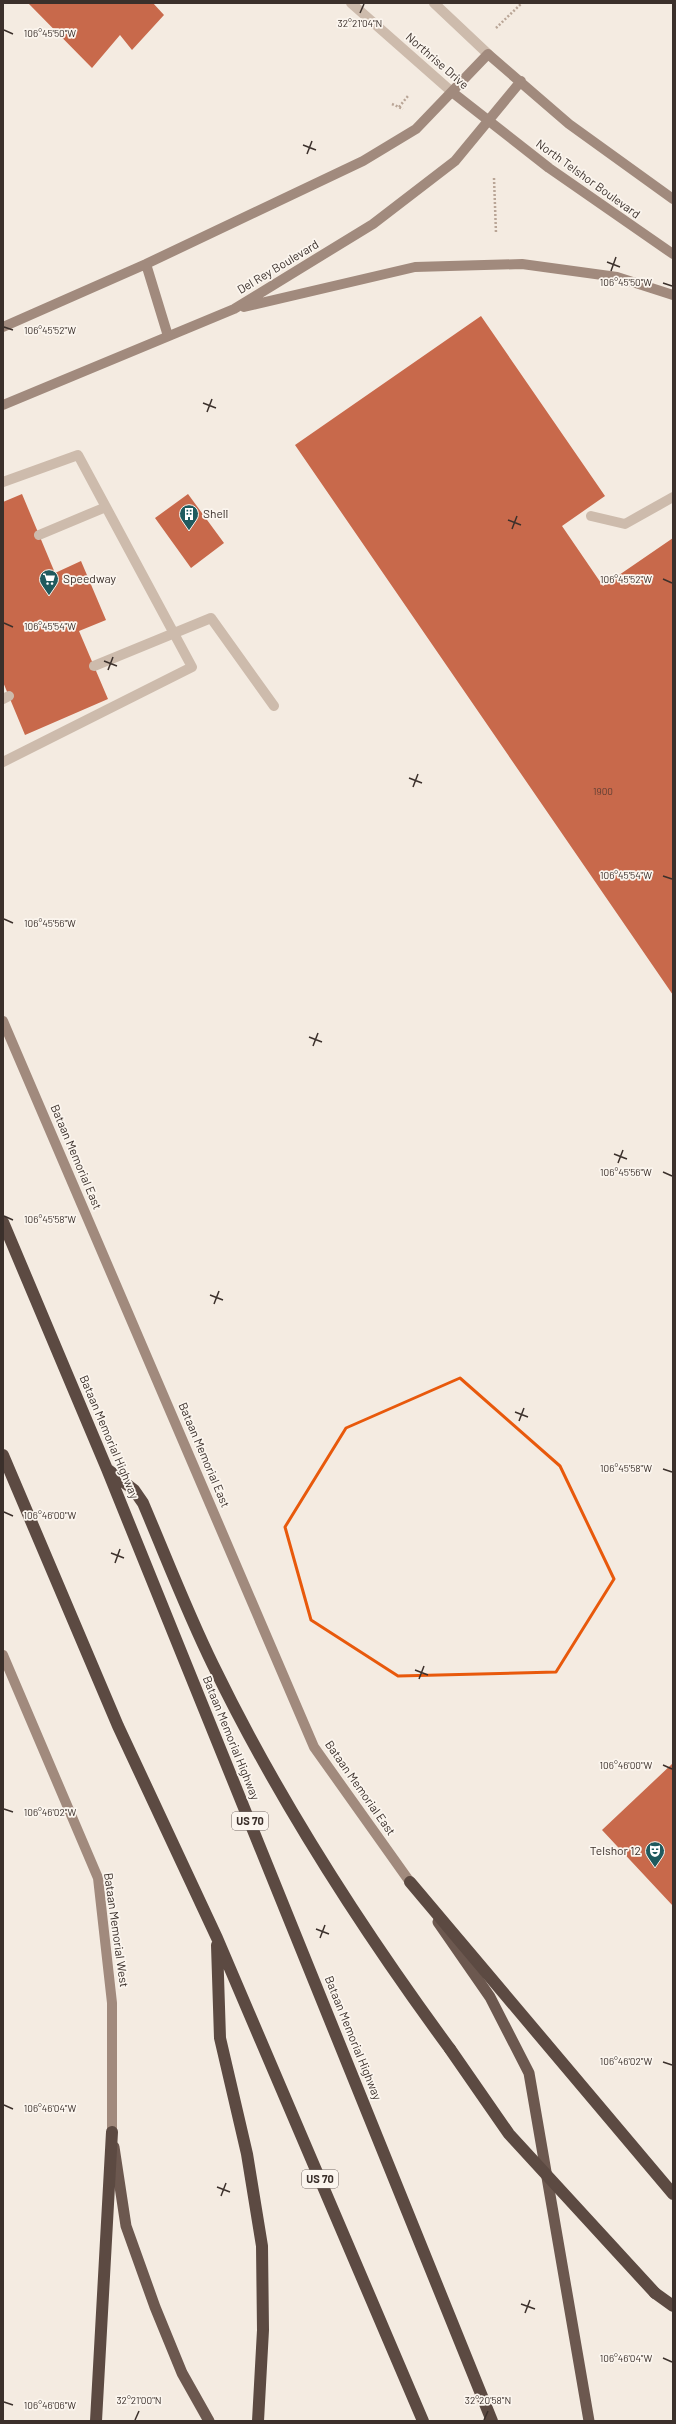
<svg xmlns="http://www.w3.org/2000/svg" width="676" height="2424" viewBox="0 0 676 2424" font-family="Barlow,sans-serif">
<rect width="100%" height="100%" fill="#f4ebe1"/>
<!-- building -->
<path fill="#c8694b" d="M28,3H153L164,15L132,50L120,35L92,68Z
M481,316L605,496L562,526L603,586L673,538V995L295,445Z
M22,494L55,573L81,561L106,620L79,631L108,699L25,735L3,682V502Z
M188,494L224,543L191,568L155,518Z
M673,1763V1906L602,1830Z"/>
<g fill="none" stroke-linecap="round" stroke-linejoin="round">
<!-- path -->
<path stroke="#b9a596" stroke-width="2.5" stroke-dasharray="2 2" stroke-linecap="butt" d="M496,28L522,3
M392,104L403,109
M399,107L408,96
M494,178L496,233"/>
<!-- service -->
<path stroke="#cdbbac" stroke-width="10" d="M3,482L78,455L192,667L3,762
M591,516L625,524L673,497
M39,535L106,507
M94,666L211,618L274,706
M3,699L9,696"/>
<!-- tertiary -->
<path stroke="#cdbbac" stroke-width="10" d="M351,3L452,92
M434,3L488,54"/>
<!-- secondary -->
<path stroke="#a18a7d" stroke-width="10" d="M452,92L549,168L673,254
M146,264L168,336
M244,307L415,267L522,264L617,277L673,295
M3,327L146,264L363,161L416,129L488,54L569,124L673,199
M3,405L234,309L373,224L455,161L521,81
M3,1021L314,1747L410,1882
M3,1655L98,1878L112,2003V2132"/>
<!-- trunk -->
<path stroke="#6c584f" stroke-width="11" d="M438,1922L490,1997L529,2073L589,2421
M114,2147L126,2226L155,2307L182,2373L209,2421"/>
<!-- motorway -->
<path stroke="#5c4a42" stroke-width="12" d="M3,1222L107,1469L492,2421
M3,1455L118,1726L217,1938L423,2421
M107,1469L134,1490L143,1503C166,1557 187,1612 213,1665C279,1801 361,1928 450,2049
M410,1882L673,2194
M217,1945L220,2038L247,2154L262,2246L263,2330L258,2421
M655,2293L673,2306
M96,2421L112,2132"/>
<!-- motorway-bridge -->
<path stroke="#5c4a42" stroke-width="12" d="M450,2049L509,2134L655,2293"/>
</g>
<!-- marked area -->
<path fill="none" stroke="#e8590c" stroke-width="3" stroke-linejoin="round" d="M460,1378L560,1466L614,1579L556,1672L398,1676L311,1620L285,1527L346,1428Z"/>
<!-- ticks -->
<path fill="none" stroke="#3b302b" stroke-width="1.5" d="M360,13L364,4M4,30L13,34M303,145L316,150M307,154L312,141M607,262L620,267M611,271L616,257M663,283L672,286M4,327L13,330M203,403L216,408M207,412L212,399M508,520L521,525M512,529L517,516M663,579L672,583M4,623L13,627M104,661L117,666M108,670L113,657M409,778L422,783M413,787L418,774M663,876L672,879M4,919L13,923M309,1037L322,1042M313,1046L318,1033M614,1154L627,1159M618,1163L623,1150M663,1172L672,1176M4,1216L13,1220M210,1295L223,1300M214,1304L219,1291M515,1412L528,1417M519,1421L524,1408M663,1469L672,1472M4,1512L13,1516M111,1553L124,1558M115,1563L120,1549M415,1670L428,1675M419,1679L424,1666M663,1765L672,1769M4,1809L13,1812M316,1929L329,1934M320,1938L325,1925M663,2062L672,2065M4,2105L13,2109M217,2187L230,2192M221,2196L226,2183M521,2304L535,2309M525,2313L530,2300M663,2358L672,2362M4,2402L13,2405M135,2420L139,2411M484,2420L488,2411"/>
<!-- icons -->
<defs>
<g id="building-pin" transform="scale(1)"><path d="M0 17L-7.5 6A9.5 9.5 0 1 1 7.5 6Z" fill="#1f5a5e" stroke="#fbf5ee"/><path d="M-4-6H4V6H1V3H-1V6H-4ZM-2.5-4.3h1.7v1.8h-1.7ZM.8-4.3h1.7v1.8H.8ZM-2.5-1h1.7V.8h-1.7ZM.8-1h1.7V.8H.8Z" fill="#fff"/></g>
<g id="supermarket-pin" transform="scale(1)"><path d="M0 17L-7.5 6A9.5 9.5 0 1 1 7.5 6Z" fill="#1f5a5e" stroke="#fbf5ee"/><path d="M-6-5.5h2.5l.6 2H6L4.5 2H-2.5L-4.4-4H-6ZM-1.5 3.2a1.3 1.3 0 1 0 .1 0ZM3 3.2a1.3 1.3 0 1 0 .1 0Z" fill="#fff"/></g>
<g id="theatre-pin" transform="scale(1)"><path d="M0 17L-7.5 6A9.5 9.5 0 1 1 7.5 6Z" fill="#1f5a5e" stroke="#fbf5ee"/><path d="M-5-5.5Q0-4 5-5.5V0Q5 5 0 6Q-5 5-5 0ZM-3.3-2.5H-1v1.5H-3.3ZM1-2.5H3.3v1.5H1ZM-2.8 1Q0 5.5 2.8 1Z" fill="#fff"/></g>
</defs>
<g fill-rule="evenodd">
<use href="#building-pin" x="189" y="514"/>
<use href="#supermarket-pin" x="49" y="579"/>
<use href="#theatre-pin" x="655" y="1851"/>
</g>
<g text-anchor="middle" stroke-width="3.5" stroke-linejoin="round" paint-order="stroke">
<!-- number labels -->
<g font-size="10" fill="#5e3e33">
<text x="603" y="795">1900</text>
</g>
<!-- shield labels -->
<g fill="#fbf5ee" stroke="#756b66" stroke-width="1">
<rect x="232" y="1812" width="36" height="18" rx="3"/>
<rect x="302" y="2170" width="36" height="18" rx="3"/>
</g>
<g font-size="11" font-weight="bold" fill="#3b302b">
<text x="250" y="1825">US 70</text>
<text x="320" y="2183">US 70</text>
</g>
<!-- street labels -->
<g font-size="12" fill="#3b302b" stroke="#fbf5ee">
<text transform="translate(437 61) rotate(41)" y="4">Northrise Drive</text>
<text transform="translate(588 179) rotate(36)" y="4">North Telshor Boulevard</text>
<text transform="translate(278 267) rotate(-31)" y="4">Del Rey Boulevard</text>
<text transform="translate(76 1157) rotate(67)" y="4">Bataan Memorial East</text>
<text transform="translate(109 1437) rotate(67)" y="4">Bataan Memorial Highway</text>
<text transform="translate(204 1455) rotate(67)" y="4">Bataan Memorial East</text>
<text transform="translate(231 1738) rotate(68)" y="4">Bataan Memorial Highway</text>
<text transform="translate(360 1788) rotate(55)" y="4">Bataan Memorial East</text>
<text transform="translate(116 1930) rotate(82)" y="4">Bataan Memorial West</text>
<text transform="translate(353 2038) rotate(68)" y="4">Bataan Memorial Highway</text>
</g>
<!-- poi labels -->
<g font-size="12" fill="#3b302b" stroke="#fbf5ee" text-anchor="start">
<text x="203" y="518">Shell</text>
<text x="63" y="583">Speedway</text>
<text x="641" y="1855" text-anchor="end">Telshor 12</text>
</g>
</g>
<g font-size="10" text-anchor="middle" fill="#3b302b" stroke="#fbf5ee" stroke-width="3.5" stroke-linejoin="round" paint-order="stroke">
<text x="360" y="27">32°21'04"N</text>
<text x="50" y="37">106°45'50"W</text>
<text x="626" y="286">106°45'50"W</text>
<text x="50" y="334">106°45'52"W</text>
<text x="626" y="583">106°45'52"W</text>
<text x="50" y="630">106°45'54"W</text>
<text x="626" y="879">106°45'54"W</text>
<text x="50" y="927">106°45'56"W</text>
<text x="626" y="1176">106°45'56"W</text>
<text x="50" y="1223">106°45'58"W</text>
<text x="626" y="1472">106°45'58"W</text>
<text x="50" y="1519">106°46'00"W</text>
<text x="626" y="1769">106°46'00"W</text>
<text x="50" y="1816">106°46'02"W</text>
<text x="626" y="2065">106°46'02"W</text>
<text x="50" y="2112">106°46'04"W</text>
<text x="626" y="2362">106°46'04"W</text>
<text x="139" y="2404">32°21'00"N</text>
<text x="488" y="2404">32°20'58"N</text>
<text x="50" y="2409">106°46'06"W</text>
</g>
<!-- border -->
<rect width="676" height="2424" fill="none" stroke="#3b302b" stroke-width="8"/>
</svg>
